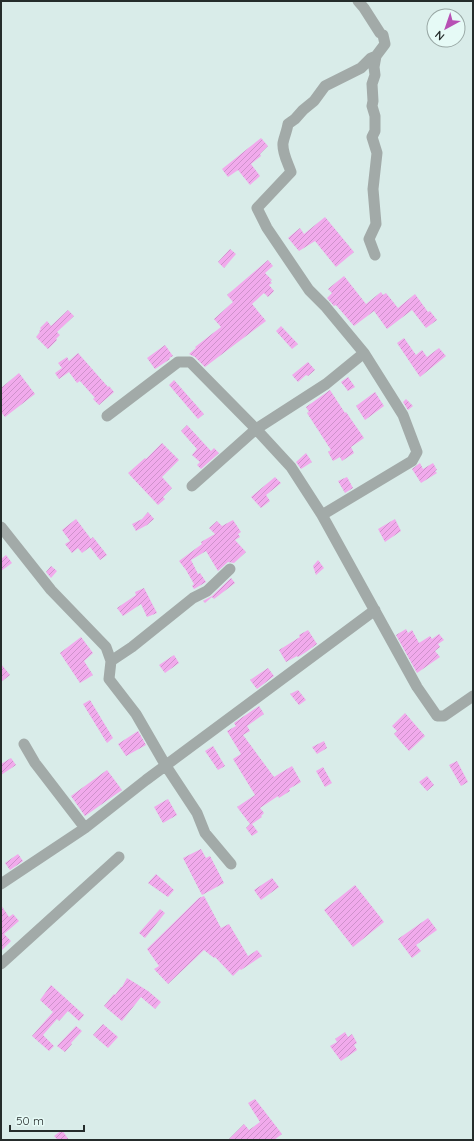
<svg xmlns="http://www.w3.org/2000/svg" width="474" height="1141" viewBox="0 0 474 1141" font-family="Quicksand,sans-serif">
<defs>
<pattern id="building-hatch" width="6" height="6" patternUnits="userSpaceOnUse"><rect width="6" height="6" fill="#f1aaec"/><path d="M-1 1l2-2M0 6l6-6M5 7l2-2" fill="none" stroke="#ce92cb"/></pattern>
</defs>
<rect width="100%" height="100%" fill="#d9ece9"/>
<!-- building -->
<path fill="url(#building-hatch)" d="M261,138L268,146L260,154L261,156L251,164L260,176L250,185L238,170L228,177L222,169Z
M325,217L354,252L336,267L315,241L299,251L288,238L300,228L304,234Z
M230,249L236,254L224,268L218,262Z
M268,260L273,266L265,273L272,280L270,281L272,283L269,285L274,291L268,297L264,293L252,304L266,321L205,367L195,357L189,354L196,348L195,347L221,327L214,319L233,302L227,295Z
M344,276L366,304L381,292L383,295L386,293L398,308L415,294L428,312L430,311L437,320L426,328L412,310L387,329L374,311L354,326L336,305L334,306L327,298L332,293L328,289Z
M68,310L74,316L57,332L60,335L56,339L57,340L48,349L36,337L40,332L39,331L41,329L40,328L47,321L51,326Z
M281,326L298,344L292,349L276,331Z
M404,338L416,355L422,350L427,357L439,348L446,356L420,377L397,343Z
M165,345L173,356L169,358L170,359L155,369L147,358Z
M78,353L108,387L109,386L114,392L99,405L93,399L95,398L80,381L77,383L69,372L59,379L55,373L62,368L58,363L67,357L69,361Z
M308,362L315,370L308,376L306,375L298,382L292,375Z
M19,373L35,394L5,417L1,412V388Z
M348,377L355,387L348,391L341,382Z
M174,380L204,414L198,419L169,385Z
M330,390L345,413L346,412L364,438L351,447L354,453L342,461L340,457L333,461L328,452L331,450L307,413L309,412L306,407Z
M375,392L384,406L365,420L356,406Z
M406,399L413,406L408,410L403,402Z
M187,425L211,451L214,448L219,453L201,469L197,465L200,462L192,455L197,449L181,431Z
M162,443L179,460L162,477L172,488L163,497L165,499L158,505L128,473L145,458L146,459Z
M306,453L312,462L301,469L296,462Z
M420,463L423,469L433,463L437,470L435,471L437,473L421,483L412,469Z
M275,477L281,483L266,495L270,501L261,508L251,497Z
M347,477L353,488L345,493L338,481Z
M148,512L154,519L147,525L136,531L132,524L142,519Z
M76,519L91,539L93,537L107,555L100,560L90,547L82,553L78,548L72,553L65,544L70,541L62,530Z
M395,519L401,531L385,542L378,529Z
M233,520L241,532L238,534L240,537L235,540L246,552L234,563L228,562L218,571L206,551L191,560L198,574L200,573L206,582L194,589L192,586L194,584L186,570L179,561L202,544L201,542L215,534L209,528L217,521L222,526Z
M6,555L12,563L1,571V559Z
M318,560L324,568L316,575L313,566Z
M51,566L57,571L51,578L46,572Z
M231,578L235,583L214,599L212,597L205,603L203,601L212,596Z
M144,588L157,613L147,617L141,604L123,616L117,608L136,595L135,592Z
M406,629L408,633L412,630L419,643L430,636L432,639L439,634L444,640L438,644L440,647L435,651L440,657L417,673L396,635Z
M308,630L317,644L306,652L298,657L297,656L286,662L279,650L300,637L299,635Z
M81,637L93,653L84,661L93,675L80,683L60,653Z
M174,655L179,663L165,673L159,665Z
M1,664L10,675L1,682Z
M268,668L274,676L257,689L250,680Z
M298,690L306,700L299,705L290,694Z
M90,700L113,738L107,743L83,704Z
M259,706L264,714L247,726L250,731L243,735L274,777L292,766L301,782L289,789L290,791L279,798L278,796L260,808L264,813L261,816L262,817L252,824L258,832L252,836L246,828L250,824L237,807L255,795L233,759L241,754L227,731L236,726L234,723Z
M405,713L425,736L409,751L394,734L397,731L392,726Z
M138,731L146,745L126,756L118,744Z
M324,741L327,748L317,754L312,747Z
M213,746L225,766L218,770L205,751Z
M11,758L16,765L1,775V764Z
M457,761L468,782L461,786L449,765Z
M323,767L332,783L325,787L316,771Z
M107,770L122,790L85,816L71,796Z
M427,776L434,785L427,791L419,782Z
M168,799L177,815L163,823L154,807Z
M201,849L206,858L210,856L224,883L202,895L183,858Z
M18,854L23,861L10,870L5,863Z
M156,874L174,890L168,897L148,883Z
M272,878L279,887L261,900L254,890Z
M355,885L384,922L353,947L324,910Z
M204,896L221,928L229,924L248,956L257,950L262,956L241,970L240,969L233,976L215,957L214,958L204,950L168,984L154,969L159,966L147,949L199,898Z
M1,905L9,917L13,914L19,921L4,934L11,941L1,951Z
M160,909L165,913L145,938L139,933Z
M428,918L437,930L416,945L421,951L412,958L398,939Z
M127,978L148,991L161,1002L155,1009L141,997L122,1021L104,1006L114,994L115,995L121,987H122Z
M51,985L84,1015L79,1021L68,1011L59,1021L57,1019L43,1035L54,1046L49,1051L32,1036L53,1012L40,1000Z
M103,1024L118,1037L108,1048L93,1035Z
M76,1026L82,1031L71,1043L72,1044L65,1052L57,1046Z
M345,1032L348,1037L352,1034L357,1043L354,1045L357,1050L341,1061L330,1046L337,1042L335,1039Z
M255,1099L282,1134L274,1140H228L244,1124L249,1130L260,1122L248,1103Z
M62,1130L69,1140H58L54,1136Z"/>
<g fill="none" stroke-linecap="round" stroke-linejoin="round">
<!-- minor -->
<path stroke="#a2aaa8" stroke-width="11" d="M358,1L364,8L380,33
M375,255L369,239L376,224L373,189L377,153L372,137L375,131V116L372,106L373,101L372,84L375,75L374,67L376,56L385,44L383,35
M107,416L178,362H190L256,429L291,467L322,515L417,687L437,716H444L473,696
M192,486L256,429L326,384L364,353
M322,515L412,461L417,452L403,415L364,353L325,306L309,290L267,228L257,208L291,172C288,163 282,153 283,143C284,137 287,131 288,124L295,119L303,110L314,101L325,86L361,68L371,58L376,56
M1,527L51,590L106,647L111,661L109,679L136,714L166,766L197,813L205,833L231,864
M111,661L132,647L193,598L207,591L230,569
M24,744L35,763L85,828
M1,884L85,828L146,780L375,610
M1,964L119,857"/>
</g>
<!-- border -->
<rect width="474" height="1141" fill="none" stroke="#252c2b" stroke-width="4"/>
<!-- north arrow -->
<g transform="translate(446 28) rotate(220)"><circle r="19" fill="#e6faf6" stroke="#99a8a5"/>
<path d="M0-3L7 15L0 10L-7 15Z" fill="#b750b4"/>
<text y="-6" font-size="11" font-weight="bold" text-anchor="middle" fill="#252c2b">N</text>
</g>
<!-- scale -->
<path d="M10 1125v6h74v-6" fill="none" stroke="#252c2b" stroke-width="2"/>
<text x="16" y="1125" font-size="12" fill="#252c2b" stroke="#e6faf6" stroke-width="3" paint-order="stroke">50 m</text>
</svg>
